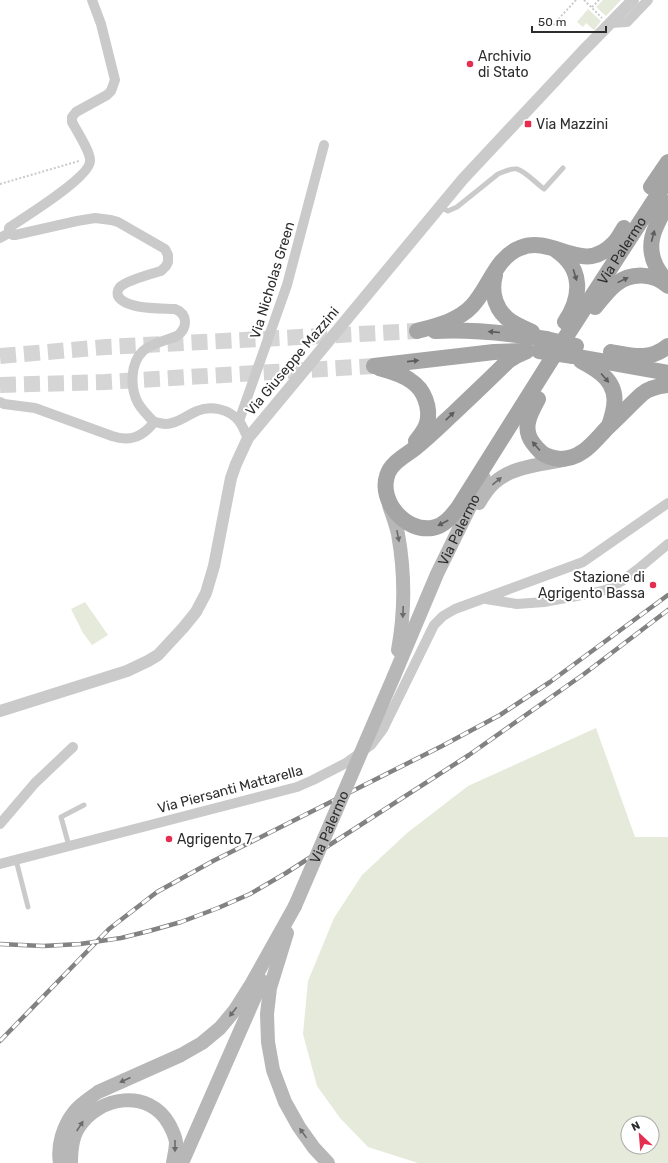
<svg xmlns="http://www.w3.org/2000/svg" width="668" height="1163" viewBox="0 0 668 1163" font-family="Rubik,sans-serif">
<rect width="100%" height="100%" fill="#fff"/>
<!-- green -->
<path fill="#e5eada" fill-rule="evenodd" d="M603,0H621L606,16L596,7Z
M588,9L601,21L594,30L586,23L583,27L577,22Z
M85,602L108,635L92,645L83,633L71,609Z
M596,728L635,837H668V1163H418L368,1147L340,1118L317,1086L303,1034L308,981L334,918L362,875L407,833L468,786ZM628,1123H652V1147H628Z"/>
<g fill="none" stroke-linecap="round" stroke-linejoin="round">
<!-- primary-tunnel -->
<path stroke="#d5d5d5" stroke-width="16" stroke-dasharray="16 8" stroke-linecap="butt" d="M0,356L106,347L417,331
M0,385L105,382L374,366"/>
<!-- path -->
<path stroke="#cacaca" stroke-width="2" stroke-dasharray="2 2" stroke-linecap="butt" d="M584,0L602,18
M592,7L599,0
M553,25L576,0
M0,184L79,161"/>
<!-- service -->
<path stroke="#cacaca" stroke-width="5" d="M440,207L448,211L457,207L498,174C503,172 511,168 517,169C525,171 537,184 544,189L563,168
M69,846L61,817L84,805
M16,860L28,907"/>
<!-- minor -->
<path stroke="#cacaca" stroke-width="10" d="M92,0L101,24L115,80L111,91L107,95L76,112L72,117V122C77,131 91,153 90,161C90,177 25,217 10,227L9,228V233L13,235H15L77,221L95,218L111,220L118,222L165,249L168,255V262L166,266L161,271C151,274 127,280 120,287C118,289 117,293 118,296C126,310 161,308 175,309C188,314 188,328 177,336C167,340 150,344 143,351C130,363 130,388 138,403C142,410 148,416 154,422
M610,23L627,22L648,0
M0,238L9,233
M0,402L4,404L35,408L112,436C130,442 143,437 154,422
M239,421L287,285L324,145
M154,422C157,422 162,424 166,424C177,424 187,415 197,411C211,405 229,409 239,421C243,426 245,433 248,438
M486,599L517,604L544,602L598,592L608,589L622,581L638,569L668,544
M0,824L35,783L73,747
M0,864L297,787L313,780L346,763L371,745L383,729L434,625L443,616L455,609L583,562L668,503"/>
<!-- tertiary -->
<path stroke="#cacaca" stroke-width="12" d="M0,711L127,671L148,661L158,655L183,628L196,612L206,593L214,566L231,478L236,464L248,438L463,179L582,52L633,0"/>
<!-- secondary -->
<g stroke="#b7b7b7" stroke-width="14">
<path d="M479,503C483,496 488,488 494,483C512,466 541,465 564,460"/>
<path d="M389,505C392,515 396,524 398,534C405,573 405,612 398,650"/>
<path id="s1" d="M394,676L437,574L484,478"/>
<path d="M287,933L270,988L267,1014L268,1042L273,1070L285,1102L299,1127L314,1148L328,1163"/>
<path d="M60,1163C57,1146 63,1126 74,1112C80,1104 90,1098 98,1092L181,1055L202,1043L220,1028L235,1010L252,983L295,906"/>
<path d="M71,1163C71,1152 72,1137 79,1127C99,1096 149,1088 169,1124C172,1130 175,1135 176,1142C176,1149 174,1156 173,1163"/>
<path d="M182,1163L262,981"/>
</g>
<!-- primary -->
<g stroke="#a5a5a5" stroke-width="16">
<path d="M651,187L668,162"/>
<path d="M668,203C657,224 644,242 656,266C659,272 664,278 668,284"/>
<path d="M557,251C583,269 582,297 565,322"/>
<path d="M495,275C490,293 496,312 512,322C518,326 526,329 532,332"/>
<path d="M595,307C601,300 608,290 616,284C631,272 654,273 668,286"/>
<path d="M417,331C436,326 458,321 472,306C489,288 496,257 520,248C554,234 582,277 614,243C618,239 621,233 624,228"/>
<path d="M435,331C473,329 508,333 546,339"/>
<path id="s2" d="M527,351L516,356L508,361C491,378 473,395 455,412C442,424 429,437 414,449C404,456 390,464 387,476C379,501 405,532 432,528C444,526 451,517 458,508L558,349L668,179"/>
<path d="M611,352C633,356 650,361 668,346"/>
<path d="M573,356L668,373"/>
<path d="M581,361C600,371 618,382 614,407C613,413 611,420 609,426"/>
<path d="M374,366L494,352L523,351"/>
<path d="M379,368C390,371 402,374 411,381C424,389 431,408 427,423C425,430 420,436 416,441"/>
<path d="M538,399C532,411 524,423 529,436C532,444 537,448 542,453C547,457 553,458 560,459C583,459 594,441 609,426C620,416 631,404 642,394C649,388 659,386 668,385"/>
</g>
<!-- rail casing -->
<g stroke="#828282" stroke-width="4.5">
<path id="rail" d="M0,944L43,946L80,944L121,938L149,931L181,922L218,908L250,894L286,873L469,755L584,674L668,610
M0,1041L109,929L157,892L213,861L442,746L500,715L550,682L668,595"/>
</g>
<!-- rail -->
<use href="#rail" stroke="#fff" stroke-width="3" stroke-dasharray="9" stroke-linecap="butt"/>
<!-- secondary-bridge -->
<path stroke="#b7b7b7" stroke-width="14" id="s3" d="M295,906L394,676"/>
<!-- primary-bridge -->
<path stroke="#a5a5a5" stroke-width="16" d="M546,339L576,346
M539,351L573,356"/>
</g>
<!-- one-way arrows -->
<defs><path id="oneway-solid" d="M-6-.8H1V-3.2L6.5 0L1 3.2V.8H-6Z"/></defs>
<g fill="#5d5d5d">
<use href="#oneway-solid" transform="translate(653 236) rotate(-75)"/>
<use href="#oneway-solid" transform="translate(575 275) rotate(73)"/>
<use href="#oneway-solid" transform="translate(623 280) rotate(-26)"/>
<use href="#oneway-solid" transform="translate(494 332) rotate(-175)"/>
<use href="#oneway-solid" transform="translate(413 361) rotate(-6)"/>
<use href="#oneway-solid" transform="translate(605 378) rotate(49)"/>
<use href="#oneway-solid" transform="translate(450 416) rotate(-44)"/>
<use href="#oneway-solid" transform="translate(536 446) rotate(-131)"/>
<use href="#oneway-solid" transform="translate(443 523) rotate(152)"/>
</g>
<g fill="#6b6b6b">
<use href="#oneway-solid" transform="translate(497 481) rotate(-39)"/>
<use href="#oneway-solid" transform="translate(398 536) rotate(79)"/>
<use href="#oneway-solid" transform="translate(403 612) rotate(92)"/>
<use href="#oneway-solid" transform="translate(233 1012) rotate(128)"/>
<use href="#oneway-solid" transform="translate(125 1080) rotate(155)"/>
<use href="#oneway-solid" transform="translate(80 1126) rotate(-57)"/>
<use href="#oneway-solid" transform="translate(303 1133) rotate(-126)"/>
<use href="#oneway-solid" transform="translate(175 1146) rotate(90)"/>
</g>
<!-- markers -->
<g fill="#e52d50" stroke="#fff" stroke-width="1.5">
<circle cx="470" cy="64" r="4"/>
<rect x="524" y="120" width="8" height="8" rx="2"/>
<circle cx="653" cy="585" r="4"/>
<circle cx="169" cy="839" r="4"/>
</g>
<g text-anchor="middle" stroke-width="4" stroke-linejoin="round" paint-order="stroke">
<!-- poi labels -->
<g font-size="14" fill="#2d2d2d" stroke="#fff" text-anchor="start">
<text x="478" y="61">Archivio<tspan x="478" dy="16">di Stato</tspan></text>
<text x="536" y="129">Via Mazzini</text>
<text x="645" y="582" text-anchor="end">Stazione di<tspan x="645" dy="16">Agrigento Bassa</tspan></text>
<text x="177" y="844">Agrigento 7</text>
</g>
<!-- street labels -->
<g font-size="14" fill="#2d2d2d" stroke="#fff">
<text dy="5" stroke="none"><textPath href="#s2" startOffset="608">Via Palermo</textPath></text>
<text transform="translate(272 280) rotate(-73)" y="5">Via Nicholas Green</text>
<text transform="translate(292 361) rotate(-50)" y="5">Via Giuseppe Mazzini</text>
<text dy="5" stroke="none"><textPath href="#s1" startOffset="160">Via Palermo</textPath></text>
<text transform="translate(230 789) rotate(-15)" y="5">Via Piersanti Mattarella</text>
<text dy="5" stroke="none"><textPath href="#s3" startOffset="86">Via Palermo</textPath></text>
</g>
</g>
<!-- north arrow -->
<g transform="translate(640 1135) rotate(334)"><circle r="19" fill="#ffffff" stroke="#ababab"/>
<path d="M0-3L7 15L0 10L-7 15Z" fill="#e52d50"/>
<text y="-6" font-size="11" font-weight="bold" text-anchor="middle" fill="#2d2d2d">N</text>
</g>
<!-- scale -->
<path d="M532 26v6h74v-6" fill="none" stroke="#2d2d2d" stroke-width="2"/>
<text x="538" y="26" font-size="12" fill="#2d2d2d" stroke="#ffffff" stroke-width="3" paint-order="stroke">50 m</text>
</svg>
